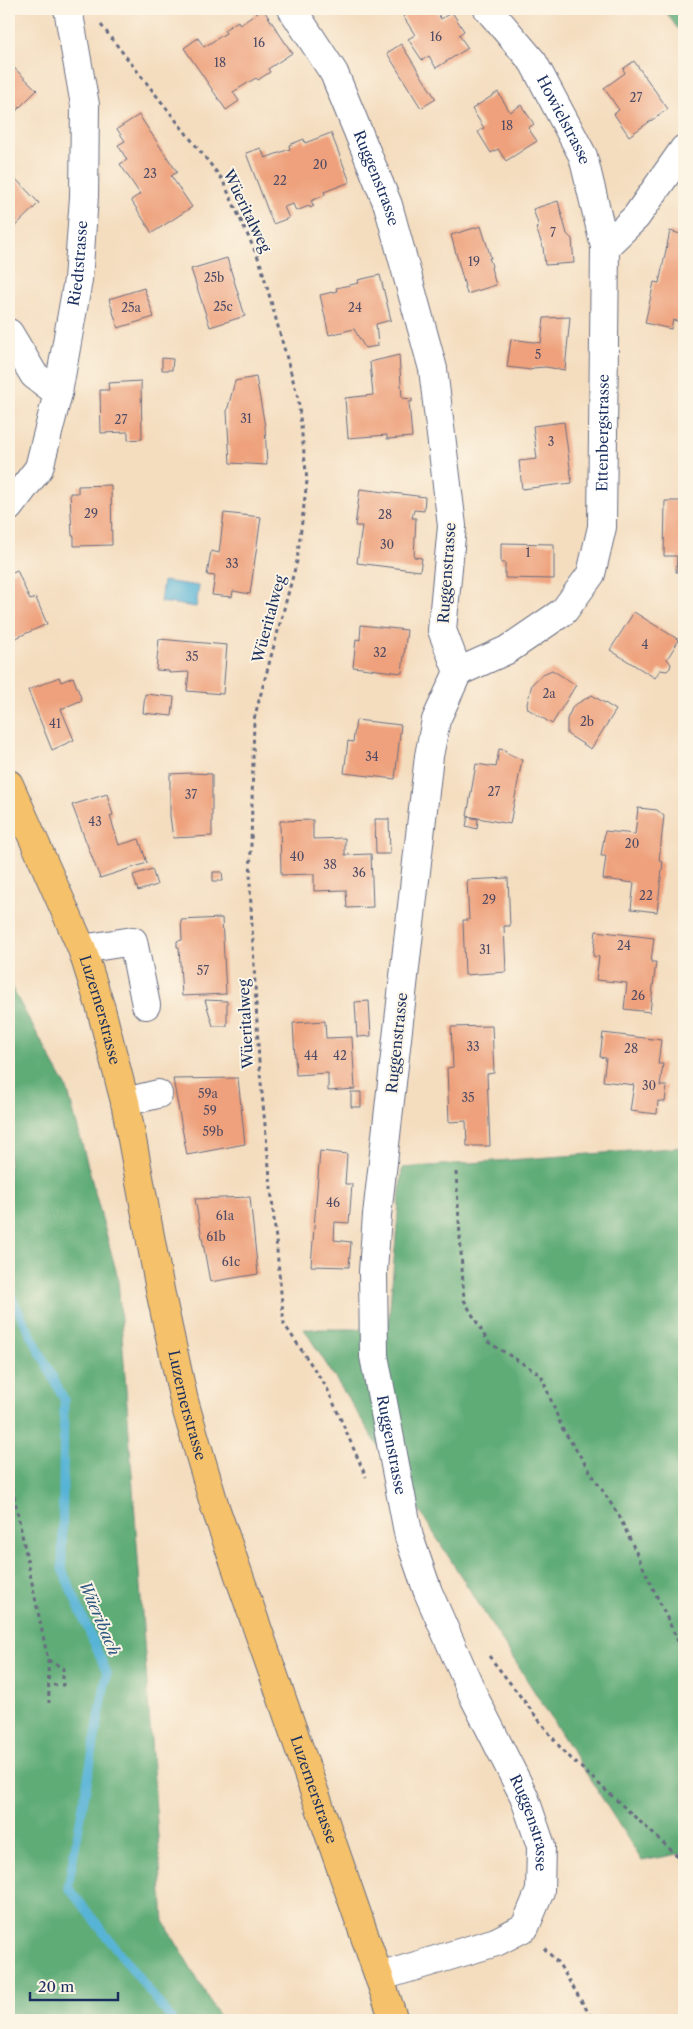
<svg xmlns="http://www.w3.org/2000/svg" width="693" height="2029" viewBox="0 0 693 2029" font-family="'Libre Caslon Text',serif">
<rect width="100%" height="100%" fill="#fcf5e5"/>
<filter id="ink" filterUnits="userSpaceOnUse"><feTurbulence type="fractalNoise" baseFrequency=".02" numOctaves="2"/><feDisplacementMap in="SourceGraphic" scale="10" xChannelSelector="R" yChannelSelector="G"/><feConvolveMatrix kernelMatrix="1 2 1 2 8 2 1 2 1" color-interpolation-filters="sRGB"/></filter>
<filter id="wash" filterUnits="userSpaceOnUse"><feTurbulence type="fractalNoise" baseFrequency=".0096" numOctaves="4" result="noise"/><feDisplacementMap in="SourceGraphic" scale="20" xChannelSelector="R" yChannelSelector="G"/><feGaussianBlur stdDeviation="1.12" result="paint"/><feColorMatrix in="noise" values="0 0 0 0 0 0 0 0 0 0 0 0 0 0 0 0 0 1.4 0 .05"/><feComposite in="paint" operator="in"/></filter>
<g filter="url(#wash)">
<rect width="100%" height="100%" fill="#f4ddbf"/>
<!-- forest -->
<path fill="#5fac77" stroke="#3d6e6a" d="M664,9H684V38Z
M9,983L67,1088L118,1278L164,1922L221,2020H9Z
M684,1147V1853L642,1861L304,1329H388L402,1168Z"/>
<!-- water -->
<path fill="#59b4d7" stroke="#3a729a" d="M163,581L199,586L196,607L160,602Z"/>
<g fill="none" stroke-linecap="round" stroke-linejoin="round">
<!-- stream -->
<path stroke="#59b4d7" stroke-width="9" d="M9,1292L64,1399L62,1569L107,1673L68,1887L172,2020"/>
</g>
<g id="blocks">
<!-- building -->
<path fill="#eea17b" d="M263,9L292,53L268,69L270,72L258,80L256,78L233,92L239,101L226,110L184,48L198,38L204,47L226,33L224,30L238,21L240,25Z
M415,9H435L441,19L452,12L464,31L459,35L468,48L436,68L429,56L422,60L408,39L415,35L403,16Z
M401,44L436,99L421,108L387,53Z
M634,61L668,109L629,136L614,114L619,110L604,88L625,73L623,69Z
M9,63L37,90L9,118Z
M498,92L510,112L521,105L534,124L528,128L537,141L506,161L498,149L491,153L478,132L484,128L472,109Z
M139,115L177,172L171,176L192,207L152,233L131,200L140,194L120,164L127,160L118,145L125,141L117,129Z
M331,133L350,182L324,192L325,195L311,201L314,206L310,208L309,206L296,211L293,204L284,207L289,218L273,224L246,153L261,148L265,158L290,149L289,145L304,139L305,143Z
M9,172L39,203L9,232Z
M558,201L567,234L572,239L574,263L545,265L543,247L536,228L539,227L533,209Z
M481,226L491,258H489L492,266L491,268L496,285L467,294L451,235Z
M670,231L684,235V323L673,320L671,329L645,323L654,282L659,283Z
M227,258L245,316L210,327L191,269Z
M380,275L391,320L376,324L378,346L365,348L354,329L329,335L320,295L337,291L336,288L359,283L358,280Z
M144,288L154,317L118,328L109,299Z
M570,317L565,370L545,367L533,368L531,370L507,367L511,339L541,343L544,318Z
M399,355L402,398L412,399V402H409L412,437L387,439V435L348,438L345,398L373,395L370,362Z
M162,358L173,359L172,370H162Z
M256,377L265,426L267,465L230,463L227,411L235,381Z
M141,381L142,439L128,440V432L101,433L100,390H109L108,383Z
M564,422L572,483L522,489L519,461L537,459L533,426Z
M111,485L112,545L74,546V536H72L70,493H78V486Z
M360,489L425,497L424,511L414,510L412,518H416L414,557L422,558L420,571L357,563L362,526H355Z
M665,501H684V572H676L677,556H664Z
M224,513L261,517L250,594L233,591L232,597L212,595L215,576L207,575L211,551L219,553Z
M501,543L554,544V579L505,578V563H501Z
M17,570L30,600L36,598L47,624L9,641V574Z
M634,612L679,640L667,659L671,664L670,668L667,671L660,670L655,678L610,650Z
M361,625L407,630L402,673L353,667L356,639L360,640Z
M159,639L227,645L223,694L187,691L189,672L169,673V671L156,670Z
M552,670L576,685L552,724L528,709L527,704L532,684L543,674Z
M59,677L61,682L73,677L82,700L61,709L74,740L52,750L28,690Z
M145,694L174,697L172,716L143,713Z
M592,695L616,710L591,749L567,734V719L573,706Z
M356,720L401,725L395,779L344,773L348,741L353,742Z
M499,749L506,750L505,752L522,760L510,824L467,816L476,764L496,767Z
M191,773L212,774V836L173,838L170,816V774Z
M107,794L113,815L110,816L119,845L139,839L147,863L100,878L72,805Z
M638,808L657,810L664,816L659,861L663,862L657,912L631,909L634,883L603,879L606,856H601L605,831L635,834Z
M468,817L478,819L477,829L466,826Z
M375,819H389L390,854H376Z
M313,820V839L345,838V855L371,854L373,907L347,908L346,890L314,891V874L281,875L280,821Z
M152,869L157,885L138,891L133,875Z
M213,872H222L223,881H213Z
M508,878L510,926H504L506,972L465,975L463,920H469L467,880Z
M222,918L226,994L182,996L179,947H177V941L182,940L181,920Z
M596,931L654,938L651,962H656L650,1012L624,1009L627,983L596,980L599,957L593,956Z
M205,1000L227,1001V1026H213Z
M369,1001L371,1036L357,1037L355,1002Z
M325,1021L326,1038L352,1037L355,1089L328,1091V1073L296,1075L293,1023Z
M492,1026L494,1073L487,1074L490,1146H467L466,1121L449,1122L447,1068L453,1067L451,1027Z
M603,1033L661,1040L658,1064H663L660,1086H667L665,1102L658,1101L657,1114L630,1111L634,1085L603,1081L606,1058L600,1057Z
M238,1078L245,1144L187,1155L173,1079Z
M351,1092H361V1107H351Z
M320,1151L347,1154L345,1184H352L349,1223L335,1222L334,1240L351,1242L349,1267L311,1266Z
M250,1197L258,1274L210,1282L195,1199Z"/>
</g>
</g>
<g filter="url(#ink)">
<use href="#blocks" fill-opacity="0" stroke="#676c80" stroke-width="1"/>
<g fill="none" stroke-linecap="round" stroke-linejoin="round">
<!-- minor casing -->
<g stroke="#676c80" stroke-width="30">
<g id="minor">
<path id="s1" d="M292,9L334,73L388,205L433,369L452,526L442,630L458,672L436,720L429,756L377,1215L373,1271L374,1356L409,1537L428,1592L475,1699L524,1796L541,1846L540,1891L525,1927L496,1942L379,1977"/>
<path id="s2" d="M488,9L533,62L583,156L605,247"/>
<path d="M9,333L34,375L58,393"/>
<path id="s3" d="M9,507L39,468L58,393L78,280L84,197L85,105L68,9"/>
<path id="s4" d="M458,672L507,650L564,611L591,574L602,527L605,247L636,217L684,149"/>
<path d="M82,949L133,941L146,1005"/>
<path d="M125,1102L158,1094"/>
</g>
</g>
<!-- major casing -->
<g stroke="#676c80" stroke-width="30">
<g id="major">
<path id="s5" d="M9,784L82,949L101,1009L125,1102L161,1295L184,1401L215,1507L394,2020"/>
</g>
</g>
<!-- path -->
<path stroke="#676c80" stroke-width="3" stroke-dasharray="4 4" stroke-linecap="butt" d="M101,25L222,179L260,262L298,398L307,481L297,561L254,719L250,887L259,1062L284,1324L327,1388L366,1477
M684,914V963
M456,1172L464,1300L488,1342L541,1375L562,1428L619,1516L684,1654
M9,1472L48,1660L49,1703
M489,1656L563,1751L684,1862
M48,1660L63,1668V1685H50
M544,1948L559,1964L593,2020"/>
<!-- minor -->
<use href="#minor" stroke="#fff" stroke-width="28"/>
<!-- major -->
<use href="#major" stroke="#f5c16b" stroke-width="28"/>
</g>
</g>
<g text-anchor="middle" stroke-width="4" stroke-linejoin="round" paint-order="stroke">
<!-- number labels -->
<g font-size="12" fill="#504c65">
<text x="436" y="41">16</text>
<text x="259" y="47">16</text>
<text x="220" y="67">18</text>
<text x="636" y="102">27</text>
<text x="507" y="130">18</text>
<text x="320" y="169">20</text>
<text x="150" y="178">23</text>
<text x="280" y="185">22</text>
<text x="553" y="237">7</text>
<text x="474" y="266">19</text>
<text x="214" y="282">25b</text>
<text x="223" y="311">25c</text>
<text x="131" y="312">25a</text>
<text x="355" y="312">24</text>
<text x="538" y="359">5</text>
<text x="246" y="423">31</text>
<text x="121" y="424">27</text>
<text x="551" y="446">3</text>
<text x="91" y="518">29</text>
<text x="385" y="519">28</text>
<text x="387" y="549">30</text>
<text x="528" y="557">1</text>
<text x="232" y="568">33</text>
<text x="645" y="649">4</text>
<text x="380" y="657">32</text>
<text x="192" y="661">35</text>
<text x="549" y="698">2a</text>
<text x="587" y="726">2b</text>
<text x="55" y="728">41</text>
<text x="372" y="761">34</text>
<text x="494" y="796">27</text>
<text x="191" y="799">37</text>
<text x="95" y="826">43</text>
<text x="632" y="848">20</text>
<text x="297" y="861">40</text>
<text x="330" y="869">38</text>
<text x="359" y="877">36</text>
<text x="646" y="900">22</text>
<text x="489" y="904">29</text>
<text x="624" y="950">24</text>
<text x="485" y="954">31</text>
<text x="203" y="975">57</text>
<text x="638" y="1000">26</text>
<text x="473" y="1051">33</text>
<text x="631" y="1053">28</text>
<text x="311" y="1060">44</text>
<text x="340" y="1060">42</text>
<text x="649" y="1090">30</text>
<text x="208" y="1098">59a</text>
<text x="468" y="1102">35</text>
<text x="210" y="1115">59</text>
<text x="213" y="1136">59b</text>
<text x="333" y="1207">46</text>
<text x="225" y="1220">61a</text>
<text x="216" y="1241">61b</text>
<text x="231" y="1266">61c</text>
</g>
<!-- street labels -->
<g font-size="15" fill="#1b2f5e" stroke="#fcf5e5">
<text dy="5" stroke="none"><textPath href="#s2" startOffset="135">Howielstrasse</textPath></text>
<text dy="5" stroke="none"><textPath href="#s1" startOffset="190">Ruggenstrasse</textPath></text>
<text transform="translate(247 211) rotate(64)" y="5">Wüeritalweg</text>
<text dy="5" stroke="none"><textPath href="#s3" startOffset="258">Riedtstrasse</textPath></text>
<text dy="5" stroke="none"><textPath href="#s4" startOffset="311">Ettenbergstrasse</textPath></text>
<text transform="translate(447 573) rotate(-86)" y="5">Ruggenstrasse</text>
<text transform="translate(269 619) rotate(-75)" y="5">Wüeritalweg</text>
<text dy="5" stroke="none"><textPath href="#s5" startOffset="244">Luzernerstrasse</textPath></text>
<text transform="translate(246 1024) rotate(-93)" y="5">Wüeritalweg</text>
<text transform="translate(397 1043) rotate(-84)" y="5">Ruggenstrasse</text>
<text dy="5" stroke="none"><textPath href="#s5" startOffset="649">Luzernerstrasse</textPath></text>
<text dy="5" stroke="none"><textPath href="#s1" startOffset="1480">Ruggenstrasse</textPath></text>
<text dy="5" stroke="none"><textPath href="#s5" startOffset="1054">Luzernerstrasse</textPath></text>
<text dy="5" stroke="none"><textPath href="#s1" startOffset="1885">Ruggenstrasse</textPath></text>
</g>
<!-- water labels -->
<g font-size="16" font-style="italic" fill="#2e5782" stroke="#fcf5e5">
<text transform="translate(100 1618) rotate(67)" y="6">Wüeribach</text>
</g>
</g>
<!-- margin -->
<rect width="693" height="2029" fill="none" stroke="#fcf5e5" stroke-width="30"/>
<!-- scale -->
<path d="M30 1992v8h88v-8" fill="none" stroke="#1b2f5e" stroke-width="2.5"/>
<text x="38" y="1992" font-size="15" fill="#1b2f5e" stroke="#fcf5e5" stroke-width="4" paint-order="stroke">20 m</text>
</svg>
